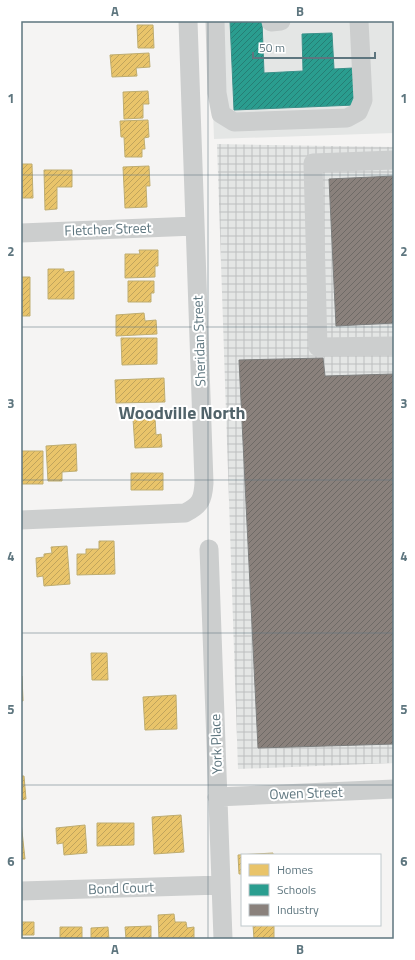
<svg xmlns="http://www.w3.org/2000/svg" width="415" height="960" viewBox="0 0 415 960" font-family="'Titillium Web',sans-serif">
<defs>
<pattern id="industrial-grid" width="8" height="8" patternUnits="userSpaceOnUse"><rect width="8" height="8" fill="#e4e6e5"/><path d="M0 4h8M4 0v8" fill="none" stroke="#bcbfbf"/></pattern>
<pattern id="homes-hatch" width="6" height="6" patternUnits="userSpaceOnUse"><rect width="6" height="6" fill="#e9c46a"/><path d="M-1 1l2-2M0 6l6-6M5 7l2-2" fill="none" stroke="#c0a45c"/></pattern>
<pattern id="schools-hatch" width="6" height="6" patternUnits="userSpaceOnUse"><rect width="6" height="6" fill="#2a9d8f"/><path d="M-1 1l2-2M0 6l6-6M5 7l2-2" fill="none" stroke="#267e75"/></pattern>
<pattern id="industry-hatch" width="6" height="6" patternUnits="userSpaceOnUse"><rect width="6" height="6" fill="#8a817c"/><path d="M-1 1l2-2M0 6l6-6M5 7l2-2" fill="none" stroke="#6e6a66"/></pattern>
</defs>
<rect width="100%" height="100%" fill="#f5f4f3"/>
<!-- built -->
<path fill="#e4e6e5" d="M210,21H394V133L214,139Z"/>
<!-- industrial -->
<path fill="url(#industrial-grid)" d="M217,144L394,147V763L238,769Z"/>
<!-- homes -->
<path fill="url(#homes-hatch)" stroke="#bfad70" d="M137,25H153L154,48H138Z
M149,53L150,67L136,68L137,76L112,77L110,55Z
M148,91L149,104H143V118L124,119L123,92Z
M148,120L149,137L144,138L145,149H142V157H125L124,137H121L120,121Z
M21,164H32L33,198H21Z
M149,166L150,186H146L147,207L125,208L123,167Z
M44,170H72V187H57V209L45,210Z
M139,250H158V266H155V277L125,278V254H140Z
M48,269H64V272L74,271V299H48Z
M21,277H30V316H21Z
M128,281H154V293H151V302H128Z
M144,313L145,321L156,320L157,334L116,336V315Z
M121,338H157V364L122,365Z
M164,378L165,402L116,403L115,380Z
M155,417L156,435L161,434L162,447L135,448L133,419Z
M76,444L77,471L62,472V481H48L46,446Z
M21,451H43V484H21Z
M131,473H163V490H131Z
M99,541H114L115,574L77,575V554H86V549H99Z
M67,546L70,584L44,586L43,576L37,577L36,558L44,557V554L52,553L51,547Z
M91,653H107L108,680H92Z
M21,676H22L23,701H21Z
M176,695L177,729L145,730L143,697Z
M21,776H24L26,799L21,800Z
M181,815L184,852L154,854L152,817Z
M21,822L25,859H21Z
M97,823H134V845L97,846Z
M85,825L87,853L64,855L63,843L57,844L56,828Z
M273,853V855H242V874H239L238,855Z
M174,914L175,922H186L187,928L194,927V939H159L158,915Z
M21,922H34V935H21Z
M253,925H274V938L254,939Z
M151,926V939H126L125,927Z
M60,927H82V939H60Z
M108,927L109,939H91V928Z"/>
<!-- schools -->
<path fill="url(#schools-hatch)" stroke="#3a918a" d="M230,21H262L264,73L303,71L302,34L332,33L334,69L353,68L355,105L234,110Z"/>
<!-- industry -->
<path fill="url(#industry-hatch)" stroke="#7d7e7d" d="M394,176V323L336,326L329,179Z
M323,358L325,376L394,374V744L258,748L239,360Z"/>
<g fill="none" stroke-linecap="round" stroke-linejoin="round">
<!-- minor -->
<path stroke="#cccece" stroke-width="19" d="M215,21L217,93L221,114L234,122L347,118L358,112L363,100L359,21
M271,22L281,21
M394,160L313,163L318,347L394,346
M21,233L195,226
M21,520L185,513C201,505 203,499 204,483L188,21
M209,549L223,939
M217,797L394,789
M21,891L221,885"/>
</g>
<!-- grid -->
<path fill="none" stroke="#5e767f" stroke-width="1" stroke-opacity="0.55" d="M208,21V939M21,175H394M21,327H394M21,480H394M21,633H394M21,785H394"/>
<g text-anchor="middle" stroke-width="4" stroke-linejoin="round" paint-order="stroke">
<!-- street labels -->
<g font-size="14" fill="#5e767f" stroke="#fff">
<text transform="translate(108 229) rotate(-2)" y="5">Fletcher Street</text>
<text transform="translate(199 341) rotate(-92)" y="5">Sheridan Street</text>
<text transform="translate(216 744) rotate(-92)" y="5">York Place</text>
<text transform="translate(306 793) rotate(-2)" y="5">Owen Street</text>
<text transform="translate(121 888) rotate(-2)" y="5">Bond Court</text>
</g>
<!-- district labels -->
<g font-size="18" font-weight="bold" fill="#51636a" stroke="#fff">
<text x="182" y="419">Woodville North</text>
</g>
</g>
<!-- border -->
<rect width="415" height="960" fill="none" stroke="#ffffff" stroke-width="44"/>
<!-- legend -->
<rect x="241" y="854" width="140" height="72" fill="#ffffff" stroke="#bfc8cc"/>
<rect x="249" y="864" width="20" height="12" fill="#e9c46a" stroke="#bfc8cc"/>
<text x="277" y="874" font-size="12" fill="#5e767f">Homes</text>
<rect x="249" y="884" width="20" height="12" fill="#2a9d8f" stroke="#bfc8cc"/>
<text x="277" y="894" font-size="12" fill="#5e767f">Schools</text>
<rect x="249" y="904" width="20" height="12" fill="#8a817c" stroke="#bfc8cc"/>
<text x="277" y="914" font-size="12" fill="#5e767f">Industry</text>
<!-- scale -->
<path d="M253 52v6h122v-6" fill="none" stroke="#5e767f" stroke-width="2"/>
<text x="259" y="52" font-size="12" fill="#5e767f" stroke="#ffffff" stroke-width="3" paint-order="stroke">50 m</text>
<rect x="22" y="22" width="371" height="916" fill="none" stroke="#5e767f" stroke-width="1.5"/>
<g font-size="13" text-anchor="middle" font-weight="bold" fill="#5e767f">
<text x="115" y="16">A</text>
<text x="300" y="16">B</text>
<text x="11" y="103">1</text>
<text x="404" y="103">1</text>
<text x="11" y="256">2</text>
<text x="404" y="256">2</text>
<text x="11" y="408">3</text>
<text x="404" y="408">3</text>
<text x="11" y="561">4</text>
<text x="404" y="561">4</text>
<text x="11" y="714">5</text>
<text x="404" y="714">5</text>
<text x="11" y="866">6</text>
<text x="404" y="866">6</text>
<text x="115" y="954">A</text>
<text x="300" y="954">B</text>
</g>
</svg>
